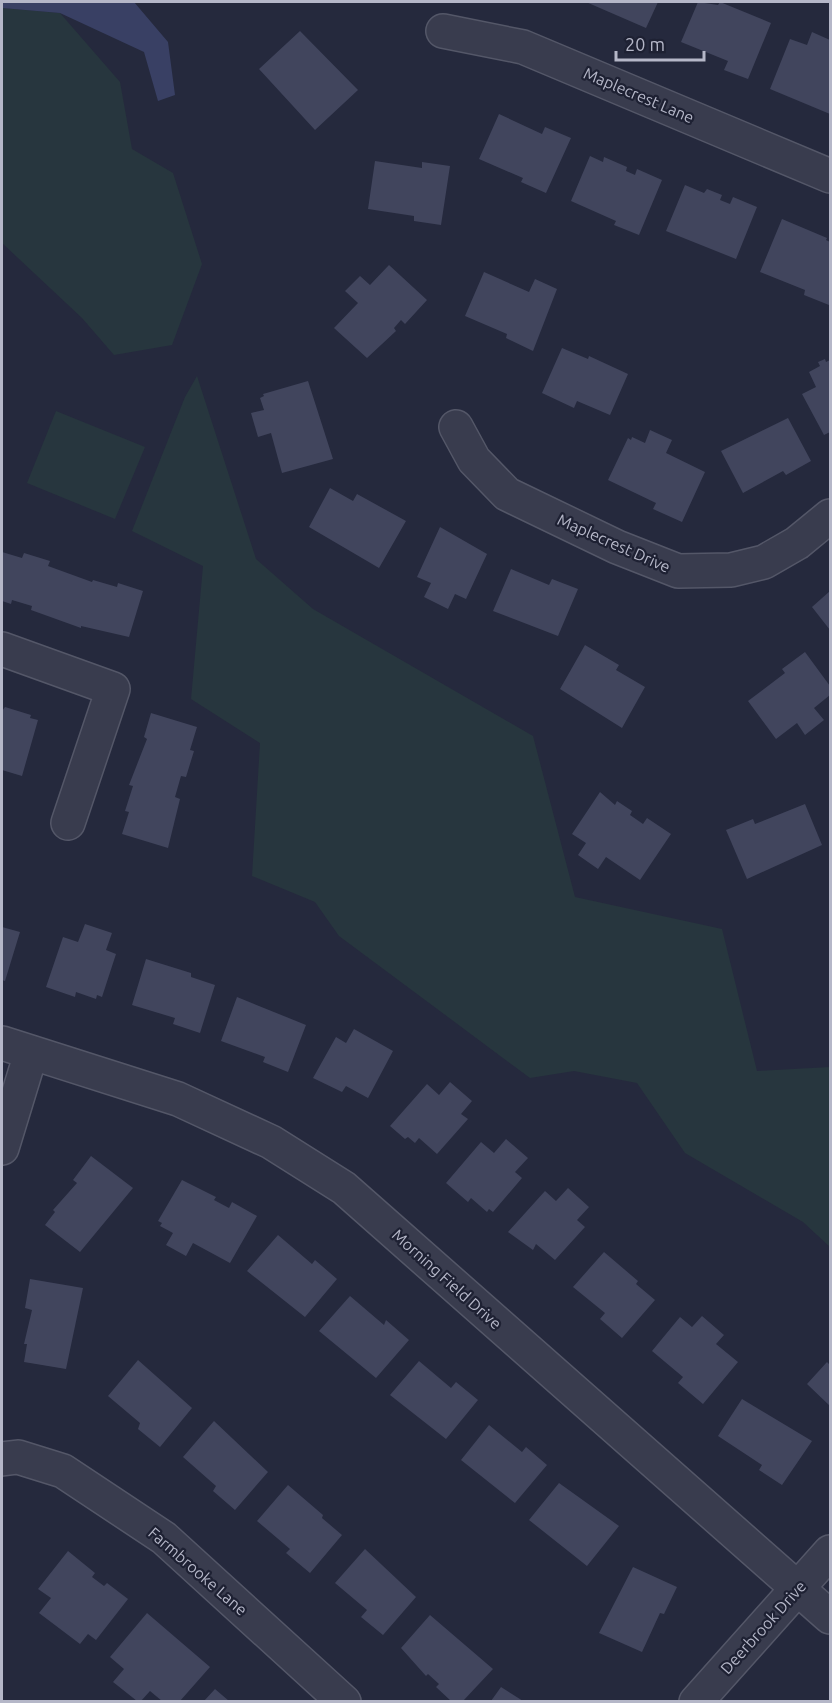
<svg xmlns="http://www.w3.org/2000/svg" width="832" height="1703" viewBox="0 0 832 1703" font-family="Ubuntu,sans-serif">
<rect width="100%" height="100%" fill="#25293d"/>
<!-- green -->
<path fill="#27363e" d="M2,8L60,13L120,82L132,149L173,173L202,264L172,345L114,355L82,318L2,243Z
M197,376L256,559L313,609L533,736L575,897L722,929L757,1071L830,1067V1247L803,1222L685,1153L637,1083L574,1071L530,1078L339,936L315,902L252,876L260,743L191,699L203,566L132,531L185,397Z
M56,411L145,447L115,519L27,483Z"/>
<!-- water -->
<path fill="#394064" d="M2,2H134L168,42L175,95L158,101L144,52L60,13L2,8Z"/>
<!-- building -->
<path fill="#41455d" d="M586,2H658L646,28Z
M698,2L718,5L720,2L771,23L748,79L724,70L728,61L681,42Z
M300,31L358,90L315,130L259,69Z
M812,32L830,40V114L770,89L790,39L807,45Z
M499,114L542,134L545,127L571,138L546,193L521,182L523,178L479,159Z
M590,156L603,162L604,157L627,167L626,171L635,175L637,169L662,180L639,235L614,225L616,221L571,201Z
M375,161L422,168V162L450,166L441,225L414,221V216L368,209Z
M685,185L704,193L707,189L722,195L720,200L730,204L733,197L757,207L736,259L666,231Z
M782,219L827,238L826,240L830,242L829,305L804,295L805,290L760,272Z
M389,265L427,300L405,324L401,320L394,328L396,331L367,358L334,328L358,303L345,291L360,276L370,285Z
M484,272L529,292L535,279L557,289L533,351L506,338L507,334L465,316Z
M562,348L588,359L589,356L628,374L610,415L577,401L574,408L542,393Z
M825,359L826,362L830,360V432L824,435L802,394L816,387L809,372L820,366L818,362Z
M308,381L333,459L282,473L271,433L258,437L251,413L264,410L260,398L264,396L263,394Z
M788,418L811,461L786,475L783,471L743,493L721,451Z
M650,430L672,440L666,453L705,472L682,522L653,509L656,503L608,480L628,438L631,440L632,437L645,443Z
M330,488L353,501L357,494L406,521L379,568L309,527Z
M440,527L487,554L466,599L455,594L448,609L424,597L431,583L417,577Z
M2,552L22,558L24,553L50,561L48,566L92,582L93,580L117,587L118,583L143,591L129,637L81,626V628L31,610L32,606L12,600L11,604L2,601Z
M511,569L549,585L552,579L578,589L558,636L493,611Z
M830,591V630L812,607Z
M585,645L619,665L616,670L645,687L622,728L560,689Z
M805,652L830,686V695L814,708L824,720L805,735L797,723L776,739L748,701L785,673L782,669Z
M5,707L31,715L30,718L38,720L22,776L2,770V711Z
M151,713L197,727L190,750L194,751L186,777L181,776L175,797L180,799L168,848L122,834L129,812L125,811L133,786L129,785L147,739L144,737Z
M600,792L615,805L617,801L632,811L630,815L643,824L647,818L671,834L640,880L606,857L598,869L578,855L586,843L572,834Z
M805,804L822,845L747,879L726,830L753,819L755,824Z
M85,924L112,933L106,950L116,954L102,997L97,995L96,999L76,992L75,997L46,987L63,937L78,942Z
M2,927L20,932L5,981L2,980Z
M146,959L191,973V977L215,985L200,1033L173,1024L175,1018L132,1005Z
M237,997L306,1025L288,1072L263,1062L265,1057L221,1041Z
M354,1029L393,1051L368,1098L346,1086L342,1092L313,1078L336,1037L346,1043Z
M450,1082L472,1101L461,1114L468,1119L437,1154L419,1138L415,1143L408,1137L405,1139L390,1126L427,1084L439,1095Z
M506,1139L528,1158L515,1172L522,1178L493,1212L489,1209L487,1212L471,1198L468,1202L446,1183L481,1142L494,1153Z
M91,1156L133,1188L80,1252L45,1225L55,1212L53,1210L77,1183L73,1180Z
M182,1180L216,1197L214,1200L229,1208L232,1202L257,1216L230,1263L193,1243L186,1256L166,1245L173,1233L160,1226L162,1223L158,1221Z
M568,1188L589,1207L577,1220L585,1227L555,1260L536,1244L533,1250L508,1232L545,1191L556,1201Z
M278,1235L312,1264L315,1260L337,1279L305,1317L247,1271Z
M604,1252L638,1281L636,1284L655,1300L622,1338L600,1319L605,1313L573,1287Z
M30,1279L83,1288L66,1369L24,1362L27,1344H24L32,1310L25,1308Z
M350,1296L384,1325L386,1320L409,1340L376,1378L319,1331Z
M702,1316L724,1335L716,1344L738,1362L703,1404L678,1383L683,1377L652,1351L680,1317L692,1327Z
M138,1360L192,1408L160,1447L138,1429L140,1423L108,1396Z
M419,1361L451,1388L456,1382L478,1400L446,1439L390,1395Z
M827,1362L830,1365V1406L807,1384Z
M742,1399L812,1441L782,1485L759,1470L762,1465L718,1436Z
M214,1421L268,1472L235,1510L213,1491L216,1486L183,1457Z
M489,1425L522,1452L526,1447L547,1465L515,1503L461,1460Z
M559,1483L619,1526L587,1566L529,1520Z
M288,1485L323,1515L322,1518L342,1535L310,1573L286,1553L290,1549L257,1521Z
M365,1549L416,1597L383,1635L361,1617L367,1610L335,1583Z
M68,1551L95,1573L92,1577L104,1586L107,1583L128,1599L96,1640L88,1634L80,1644L39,1613L51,1598L38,1589Z
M633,1567L677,1587L664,1614L660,1613L642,1652L599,1633Z
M147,1613L210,1667L180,1701H162L150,1691L141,1701H137L113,1682L124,1669L110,1657Z
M430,1615L493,1669L463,1701H451L436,1687L439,1684L428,1674L426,1676L401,1648Z
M501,1687L523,1701H491Z
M215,1689L229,1701H204Z"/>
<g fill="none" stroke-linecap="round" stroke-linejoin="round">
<!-- minor casing -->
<g stroke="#545768" stroke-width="36">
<path id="minor" d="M443,31L523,47L830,176
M456,427L474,460L507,494L617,547L678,571L731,570L764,562L797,543L830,516
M2,649L113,689L68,823
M2,1043L178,1099L271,1142L344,1188L830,1617
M2,1148L31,1053
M2,1459L18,1457L63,1471L164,1538L344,1702
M696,1702L830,1552"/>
</g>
<!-- minor -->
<use href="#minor" stroke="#393c4e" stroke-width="33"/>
</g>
<g text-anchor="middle" stroke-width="4.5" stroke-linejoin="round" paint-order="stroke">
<!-- street labels -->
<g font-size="16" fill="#b5b7c8" stroke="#1e2133">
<text transform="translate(639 95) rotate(23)" y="6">Maplecrest Lane</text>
<text transform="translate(614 543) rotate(24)" y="6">Maplecrest Drive</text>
<text transform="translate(447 1279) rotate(42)" y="6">Morning Field Drive</text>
<text transform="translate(198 1571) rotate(41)" y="6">Farmbrooke Lane</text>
<text transform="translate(763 1627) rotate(-48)" y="6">Deerbrook Drive</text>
</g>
</g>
<!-- border -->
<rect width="832" height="1703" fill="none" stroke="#b5b7c8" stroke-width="6"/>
<!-- scale -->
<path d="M616 51v9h88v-9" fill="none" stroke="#b5b7c8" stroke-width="3"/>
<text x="625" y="51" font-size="18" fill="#b5b7c8" stroke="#1e2133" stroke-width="4.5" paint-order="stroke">20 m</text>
</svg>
